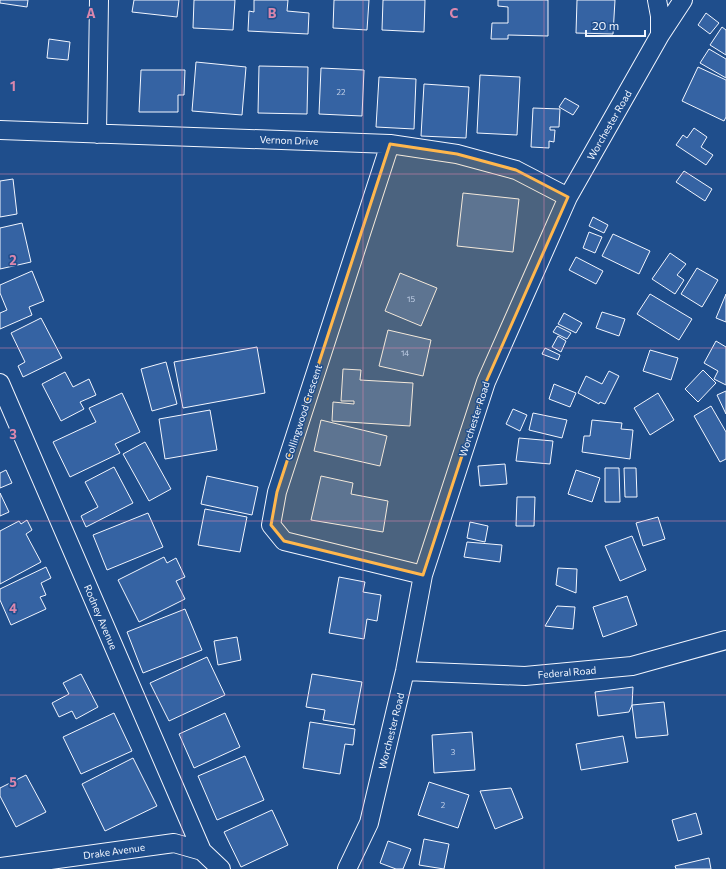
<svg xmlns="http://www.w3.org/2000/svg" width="726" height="869" viewBox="0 0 726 869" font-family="Commissioner,sans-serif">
<rect width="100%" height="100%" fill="#1f4e8c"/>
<!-- building -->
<path fill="#3563a3" stroke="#f2f6ff" d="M0,0H28L27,7L0,3Z
M134,0H179L177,17L132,12Z
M194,0H235L233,30L193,28Z
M254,0H288L287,11L309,13L308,34L248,31L249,11L254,12Z
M334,0H369L367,30L333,28Z
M383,0H425L424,32L382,30Z
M498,0H548V36L508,35V39H491L492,23H508V7L498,6Z
M577,0H615L613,34L576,33Z
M706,13L719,23L710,34L698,25Z
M722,27L726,30V55L710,45Z
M49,39L70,42L68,60L47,58Z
M709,49L726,59V78L700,63Z
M196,62L246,67L242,115L192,111Z
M259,66L308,67L307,114L258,113Z
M698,67L726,80V117L724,121L682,101Z
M321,68L364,70L362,116L319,114Z
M141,70H185L184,95H178V112H139Z
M480,75L520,77L517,135L477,133Z
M379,77L416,79L414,129L376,127Z
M424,84L469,87L466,138L421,136Z
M565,98L579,106L573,115L559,107Z
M533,108L560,109L559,127H550V130H555L554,142L549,141V148L531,147Z
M694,128L707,137L701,147L713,155L706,165L676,145L683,135L687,138Z
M684,171L712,189L705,201L676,182Z
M13,179L17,214L0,217V181Z
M463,193L519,199L513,252L457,246Z
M593,217L608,225L604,233L589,226Z
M22,223L31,262L0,269V228Z
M589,232L602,237L595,253L583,248Z
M613,234L650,251L639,274L602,256Z
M670,253L686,264L677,275L684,280L675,294L652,279Z
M576,257L603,271L596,284L569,270Z
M697,268L718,280L702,307L681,294Z
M32,271L44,301L29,307L32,315L0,329V313L7,310L0,293V285Z
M400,273L437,288L421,326L385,311Z
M650,294L692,319L679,340L637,314Z
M726,294V322L716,318Z
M602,312L625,319L619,336L596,328Z
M564,313L582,323L576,333L558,324Z
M41,318L62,358L23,377L18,366L25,362L11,333Z
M557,326L571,333L567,339L553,332Z
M388,330L431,340L423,376L379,366Z
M558,336L566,341L561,352L552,347Z
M716,341L726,347V385L714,379L718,371L704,363Z
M257,347L265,393L183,408L174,362Z
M545,348L560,355L558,360L542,354Z
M650,350L678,358L671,380L643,371Z
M166,362L177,404L152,411L141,369Z
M343,369L361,370L360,380L413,383L410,426L332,421L333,402L354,404V401H341Z
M703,370L716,383L698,402L685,389Z
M609,371L619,376L605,404L600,402L599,404L578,393L586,376L602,384Z
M65,372L73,387L89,379L96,395L80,402L84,409L61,421L42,384Z
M554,384L576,393L570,407L549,399Z
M726,391V414L717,395Z
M122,393L140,432L115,444L120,453L70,477L53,442L96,422L89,408Z
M658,393L674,420L650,435L634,408Z
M711,406L726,432V459L720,462L694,416Z
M513,409L527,415L520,431L506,424Z
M210,410L217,450L165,459L159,419Z
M533,413L567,420L562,438L529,430Z
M321,420L387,436L380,466L314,451Z
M592,420L622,423L621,429L633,430L630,459L582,452L584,436H590Z
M519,438L553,441L550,464L516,461Z
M145,442L171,489L149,501L123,454Z
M505,464L507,484L480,486L478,466Z
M114,467L133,503L86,527L81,516L98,507L85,482Z
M605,468H619L620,502H605Z
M624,468H636L637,497H625Z
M6,470L12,483L0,488V473Z
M576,470L600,478L592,502L568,494Z
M207,476L258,487L252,515L201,504Z
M321,476L353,483L351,494L388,501L383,532L311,520Z
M0,493L9,512L0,516Z
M517,497H535L534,526H516Z
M205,509L247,517L240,552L198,545Z
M148,513L163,547L107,570L93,535Z
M658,517L665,539L643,546L636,523Z
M27,520L32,530L26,534L41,562L0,584V531L19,521L21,524Z
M470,522L488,526L485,542L467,538Z
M632,536L646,570L620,581L605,546Z
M467,542L502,545L500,562L464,557Z
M164,557L167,563L176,558L185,577L176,581L185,599L139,622L118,580Z
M46,567L51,578L41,583L46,595L40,597L46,609L11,625L0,600V589Z
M558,568L577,569L576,593L556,585Z
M339,577L365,582L363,592L381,595L377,621L367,619L364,639L329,633Z
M627,596L637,625L603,637L593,607Z
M557,606L575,607L573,629L545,626Z
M185,609L202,650L143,673L127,632Z
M237,637L241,660L218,665L214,641Z
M207,657L225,695L169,721L150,683Z
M81,674L98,707L76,719L72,711L59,717L52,703L69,694L63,683Z
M312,674L362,682L354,725L323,720L325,710L306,707Z
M633,687L632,705L629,712L598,716L595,692Z
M664,702L668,735L636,738L632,705Z
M114,713L132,751L81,774L63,737Z
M225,713L240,747L194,768L179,734Z
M310,722L355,729L353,745L345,744L340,774L303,768Z
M472,732L475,770L434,773L432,735Z
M623,736L628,762L581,770L576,744Z
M245,756L264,800L217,820L198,776Z
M133,758L157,806L105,831L82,784Z
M26,775L46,812L16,827L0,796V788Z
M429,782L469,795L458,828L418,815Z
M511,788L523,818L495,829L480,791Z
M272,810L288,845L241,867L224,832Z
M696,813L702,834L678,841L672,820Z
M424,839L449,844L444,869L419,865Z
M388,841L411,849L403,869H396L380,863Z
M709,858L711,869H676L675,866Z"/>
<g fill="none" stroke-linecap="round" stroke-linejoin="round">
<!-- minor casing -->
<g stroke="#f2f6ff" stroke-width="20">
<path id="minor" d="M657,0L660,16V35
M0,130L390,144L457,154L516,170L568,197
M97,134L99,0
M390,144L277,492L271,525L284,541L423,575
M0,383L202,851
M405,671L525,676L632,666L726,640
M0,867L174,843L202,851L221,869
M347,869L369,823L405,671L423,575L486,382L568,197L660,35L683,0"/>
</g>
<!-- minor -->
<use href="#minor" stroke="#1f4e8c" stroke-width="18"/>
</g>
<!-- marked area -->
<path fill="#ffb74d" fill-opacity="0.2" stroke="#ffb74d" stroke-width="3" stroke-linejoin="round" d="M390,144L457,154L516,170L568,197L486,382L423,575L284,541L271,525L277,492Z"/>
<!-- grid -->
<path fill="none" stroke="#da87ad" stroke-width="1" stroke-opacity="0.55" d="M182,0V869M363,0V869M544,0V869M0,174H726M0,348H726M0,521H726M0,695H726"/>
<g text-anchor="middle" stroke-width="3" stroke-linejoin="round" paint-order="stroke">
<!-- number labels -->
<g font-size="8" fill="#c3d1e8">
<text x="341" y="95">22</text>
<text x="411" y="302">15</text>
<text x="405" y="356">14</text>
<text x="453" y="755">3</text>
<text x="443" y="808">2</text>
</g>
<!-- street labels -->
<g font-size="10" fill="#f2f6ff" stroke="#1f4e8c">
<text transform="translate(609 125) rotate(-60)" y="4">Worchester Road</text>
<text transform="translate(289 140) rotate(2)" y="4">Vernon Drive</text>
<text transform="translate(303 412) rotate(-72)" y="4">Collingwood Crescent</text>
<text transform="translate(474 419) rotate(-72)" y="4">Worchester Road</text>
<text transform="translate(101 617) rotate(67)" y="4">Rodney Avenue</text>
<text transform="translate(567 672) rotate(-5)" y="4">Federal Road</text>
<text transform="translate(391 731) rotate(-76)" y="4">Worchester Road</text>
<text transform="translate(114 851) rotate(-8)" y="4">Drake Avenue</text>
</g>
</g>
<g font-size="13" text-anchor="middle" font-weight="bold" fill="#da87ad" stroke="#1f4e8c" stroke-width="3" stroke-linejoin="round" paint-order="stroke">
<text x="91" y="18">A</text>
<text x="272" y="18">B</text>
<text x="454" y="18">C</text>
<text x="13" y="91">1</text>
<text x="13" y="265">2</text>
<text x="13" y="439">3</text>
<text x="13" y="613">4</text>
<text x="13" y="787">5</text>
</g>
<!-- scale -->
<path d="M586 30v6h59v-6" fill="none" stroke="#f2f6ff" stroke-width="2"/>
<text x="592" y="30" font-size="12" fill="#f2f6ff" stroke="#1f4e8c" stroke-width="3" paint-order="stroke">20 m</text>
</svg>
